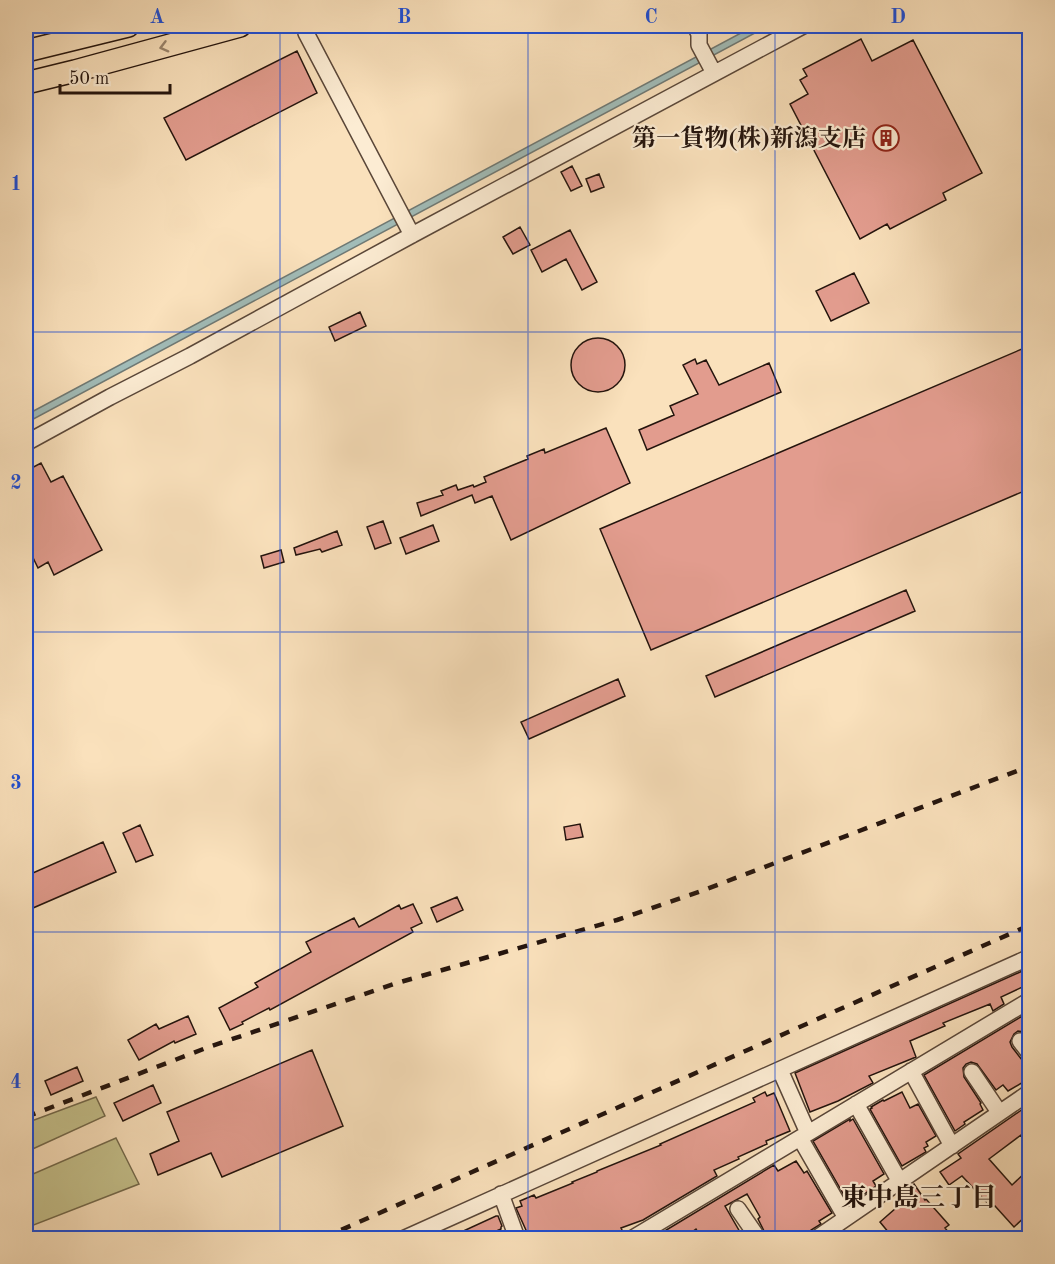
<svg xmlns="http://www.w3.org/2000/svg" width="1055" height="1264" viewBox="0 0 1055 1264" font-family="'Old Standard TT','Noto Serif JP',serif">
<rect width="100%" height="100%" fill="#fae1bc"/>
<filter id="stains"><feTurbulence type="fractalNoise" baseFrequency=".00333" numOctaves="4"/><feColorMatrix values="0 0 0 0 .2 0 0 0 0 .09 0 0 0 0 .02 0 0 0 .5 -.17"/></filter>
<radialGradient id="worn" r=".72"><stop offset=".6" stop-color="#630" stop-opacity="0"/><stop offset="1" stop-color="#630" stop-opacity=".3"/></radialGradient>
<!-- green -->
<path fill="#c5c18c" stroke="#746a4c" stroke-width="1.5" d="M96,1097L105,1116L26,1152V1123Z
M116,1138L139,1184L26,1228V1177Z"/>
<!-- water -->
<path fill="#a1bcb8" stroke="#6f7974" stroke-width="1.5" d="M754,26H768L26,423V415Z"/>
<!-- building -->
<path fill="#e29c8e" stroke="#24140d" stroke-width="1.5" d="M861,39L872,61L913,40L982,173L943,193L946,200L890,229L887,224L860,239L790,104L808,94L800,80L807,76L803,69Z
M297,51L317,93L186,160L164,118Z
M572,166L582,186L571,191L561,172Z
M599,174L604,187L591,192L586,179Z
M520,227L530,245L513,254L503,237Z
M570,230L597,282L582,290L566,259L542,272L531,250Z
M854,273L869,303L831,321L816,291Z
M360,312L366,326L335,341L329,327Z
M571 365a27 27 0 1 1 54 0a27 27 0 1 1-54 0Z
M1029,346V489L651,650L600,529Z
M695,359L697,364L706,360L719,385L769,363L781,392L647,450L639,430L674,415L670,406L698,394L683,365Z
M606,428L630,483L511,540L492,496L475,503L472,495L421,516L417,503L443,495L441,491L456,485L458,490L473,485L474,487L486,482L484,477L528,459L527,456L544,449L545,453Z
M41,463L51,482L63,476L102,550L54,575L48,562L38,568L26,543V471Z
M383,521L391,543L375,549L367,527Z
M433,525L439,541L406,554L400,538Z
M337,531L342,545L322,552L320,549L296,555L294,548Z
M281,550L284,562L264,568L261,556Z
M906,590L915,611L715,697L706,676Z
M618,679L625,696L529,739L521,722Z
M580,824L583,837L566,840L564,827Z
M140,825L153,855L136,862L123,833Z
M103,842L116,872L26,911V876Z
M457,897L463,910L437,922L431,908Z
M413,904L422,923L411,928L413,932L270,1010L269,1008L242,1022L243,1024L230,1030L219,1008L258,987L255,983L311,952L306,942L354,918L359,927L399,905L401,909Z
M1029,968V984L1001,997L1004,1004L993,1011L990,1004L943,1023L945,1026L910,1041L916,1057L869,1076L873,1083L838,1101L810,1112L795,1073Z
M1024,1015L1029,1023V1037L1024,1032L1018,1031L1014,1034L1010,1042L1012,1047L1022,1060L1029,1064V1075L1023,1080L1025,1081L1008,1091L1003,1085L996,1090L977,1064L971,1062L966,1064L963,1068L964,1077L981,1103L980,1104L983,1110L964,1122L965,1124L955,1131L924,1075Z
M188,1016L196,1034L175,1043L174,1041L139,1060L128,1040L156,1024L159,1029Z
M312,1050L343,1126L222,1177L211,1153L158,1175L150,1154L179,1141L167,1112Z
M77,1067L83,1081L51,1095L45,1081Z
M153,1085L161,1103L123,1121L114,1103Z
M765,1092L767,1096L774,1093L790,1131L766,1141L767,1144L738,1157L739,1159L714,1170L717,1176L643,1220L621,1228L623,1232L606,1239H530L516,1208L522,1206L520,1201L534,1195L536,1198L573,1183L572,1182L597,1172V1171L661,1145L660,1144L755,1102L753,1098Z
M902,1092L910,1108L918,1104L936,1136L926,1142L928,1146L924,1148L926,1152L902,1166L870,1109L872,1108L871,1107L883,1100L884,1101Z
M1023,1109L1029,1119V1148L1021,1135L989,1159L1012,1185L1029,1169V1213L1014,1227L995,1206L992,1208L962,1176L949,1185L940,1172L961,1158L958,1154Z
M850,1119V1121L853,1119L884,1174L873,1181L876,1186L849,1204L813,1141Z
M796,1161L804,1173L807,1171L832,1213L819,1221L821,1224L811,1230L808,1234L807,1239H768L758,1219L760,1217L747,1194L725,1206L744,1239H702L696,1229L682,1239H653V1238L774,1165L778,1171Z
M914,1184L925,1200L926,1199L949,1225L945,1228L949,1233L943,1239H894L880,1222L905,1200L901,1194Z
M496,1216H498L502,1226L501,1227V1229L478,1239H446Z"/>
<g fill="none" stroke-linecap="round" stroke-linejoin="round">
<!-- minor casing -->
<g stroke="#5a4739" stroke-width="18">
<path id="minor" d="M695,26L699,34V45L714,73
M306,33L412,235
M26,443L110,397L190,356L412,235L803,26
M1020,1041L1030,1054
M780,1070L808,1133
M911,1071L952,1146
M972,1072L999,1112
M856,1104L900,1182
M800,1138L846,1218
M501,1194L517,1238
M738,1209L758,1238
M405,1238L1030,957
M633,1238L1030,1000
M817,1238L1030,1092"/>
</g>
<!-- highway casing -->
<g stroke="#24140d" stroke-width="24">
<path id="highway" d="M26,51L128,26
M26,83L75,71L240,26"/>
</g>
<!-- minor -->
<use href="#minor" stroke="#fcecd3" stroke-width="15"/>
<!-- highway -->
<use href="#highway" stroke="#fae1bc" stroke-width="21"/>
<!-- rail -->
<path stroke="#24140d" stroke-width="4.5" stroke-dasharray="10 10" stroke-linecap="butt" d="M26,1117L206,1048L397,983L617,920L704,890L1030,766
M323,1238L1030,925"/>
</g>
<!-- one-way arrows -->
<defs><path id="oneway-chevron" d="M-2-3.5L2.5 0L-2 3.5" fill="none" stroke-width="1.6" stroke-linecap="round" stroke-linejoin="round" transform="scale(1.5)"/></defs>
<use stroke="#9a856d" href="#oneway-chevron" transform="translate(164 47) rotate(165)"/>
<!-- grid -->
<path fill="none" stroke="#1d4ed8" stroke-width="1.5" stroke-opacity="0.55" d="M280,26V1238M528,26V1238M775,26V1238M26,332H1030M26,632H1030M26,932H1030"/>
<!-- icons -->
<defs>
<g id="building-ring" transform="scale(1.35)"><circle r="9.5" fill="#fcecd3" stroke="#8f2418" stroke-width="1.5"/><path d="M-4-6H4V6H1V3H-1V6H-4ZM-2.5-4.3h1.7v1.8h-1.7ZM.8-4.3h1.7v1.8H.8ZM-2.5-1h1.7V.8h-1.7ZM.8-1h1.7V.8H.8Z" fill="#8f2418"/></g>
</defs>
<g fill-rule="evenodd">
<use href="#building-ring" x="886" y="138"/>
</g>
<g text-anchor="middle" stroke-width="4.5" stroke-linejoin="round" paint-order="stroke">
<!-- poi labels -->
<g font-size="24" font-weight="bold" fill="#24140d" stroke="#fcecd3" text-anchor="end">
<text x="866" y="146">第一貨物(株)新潟支店</text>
</g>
<!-- neighbourhood labels -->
<g font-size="26" font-weight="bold" fill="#24140d" stroke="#fcecd3">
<text x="919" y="1206">東中島三丁目</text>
</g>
</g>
<!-- margin -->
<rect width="1055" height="1264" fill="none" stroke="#fae1bc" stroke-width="66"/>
<!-- scale -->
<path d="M60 84v9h110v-9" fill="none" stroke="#24140d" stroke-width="3"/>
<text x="69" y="84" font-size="18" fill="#24140d" stroke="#fcecd3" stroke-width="4.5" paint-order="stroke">50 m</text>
<rect x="33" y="33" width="989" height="1198" fill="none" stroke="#1d4ed8" stroke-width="2"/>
<g font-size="20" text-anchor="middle" font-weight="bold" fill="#1d4ed8">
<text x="157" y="23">A</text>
<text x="404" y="23">B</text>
<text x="651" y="23">C</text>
<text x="898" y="23">D</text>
<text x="16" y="190">1</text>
<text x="16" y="489">2</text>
<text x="16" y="789">3</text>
<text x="16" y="1088">4</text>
</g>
<rect width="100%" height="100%" filter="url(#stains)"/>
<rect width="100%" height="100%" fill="url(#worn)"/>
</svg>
